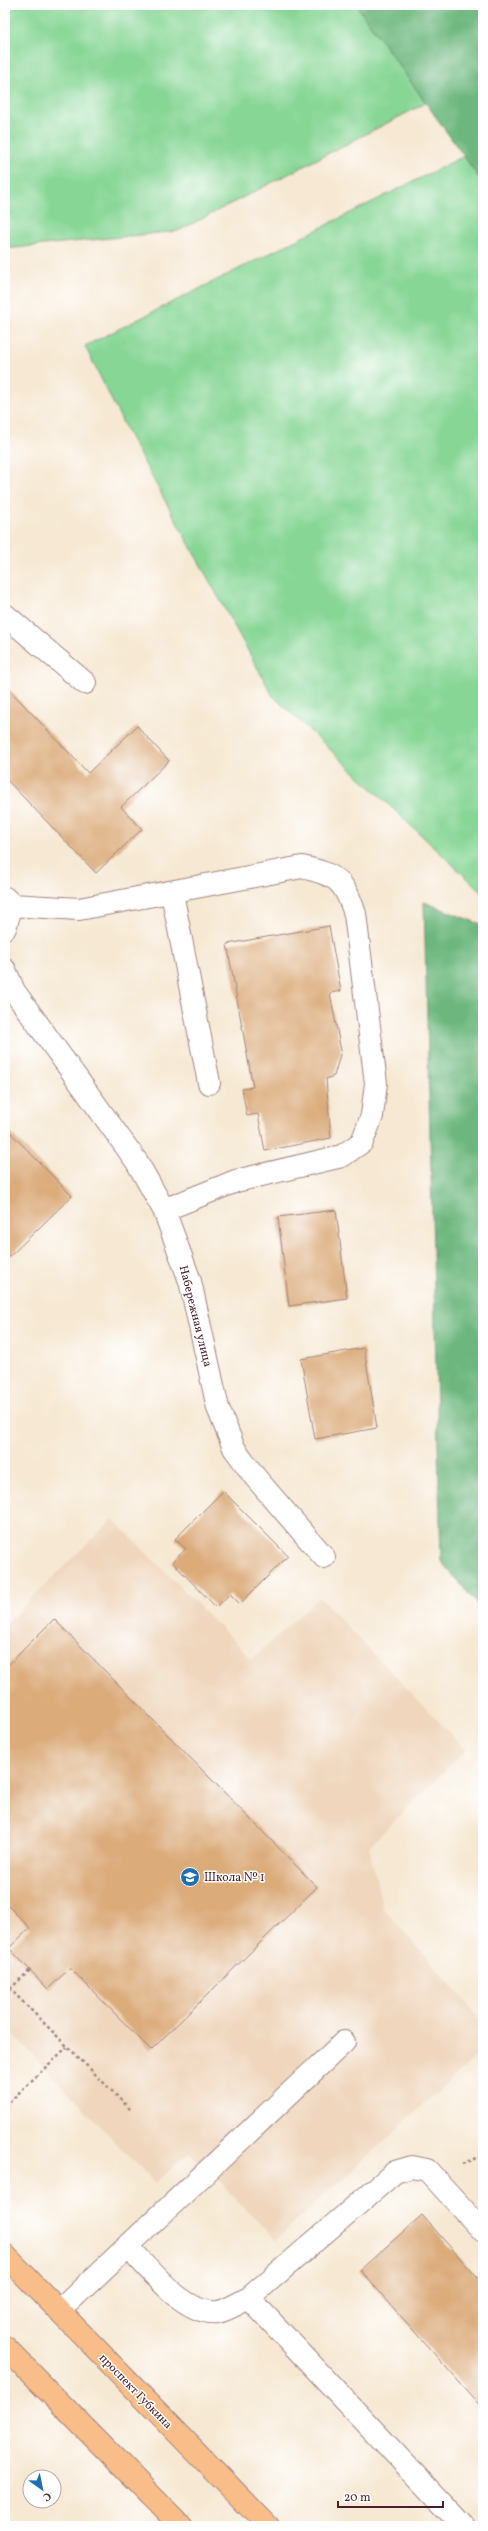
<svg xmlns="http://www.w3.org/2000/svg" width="488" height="2531" viewBox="0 0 488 2531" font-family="Vollkorn,serif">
<rect width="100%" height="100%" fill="#fff"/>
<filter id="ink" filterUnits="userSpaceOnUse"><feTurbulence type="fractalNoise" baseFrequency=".025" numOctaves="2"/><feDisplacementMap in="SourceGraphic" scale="8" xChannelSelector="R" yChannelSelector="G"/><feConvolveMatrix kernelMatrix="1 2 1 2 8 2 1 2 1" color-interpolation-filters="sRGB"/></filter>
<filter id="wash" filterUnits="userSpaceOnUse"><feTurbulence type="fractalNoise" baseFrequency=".012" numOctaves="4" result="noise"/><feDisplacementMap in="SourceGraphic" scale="16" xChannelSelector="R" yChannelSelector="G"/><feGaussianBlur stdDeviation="0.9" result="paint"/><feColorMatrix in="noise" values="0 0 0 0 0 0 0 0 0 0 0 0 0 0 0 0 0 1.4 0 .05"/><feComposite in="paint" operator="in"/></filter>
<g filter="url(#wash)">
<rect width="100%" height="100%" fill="#f6e8d3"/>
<!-- built -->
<path fill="#efd6bc" d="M113,1519L252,1659L319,1597L466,1750L369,1846L382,1907L483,2021V2050L276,2240L190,2152L155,2183L5,2026V1624Z"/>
<!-- green -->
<path fill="#87d695" stroke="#687a60" d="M5,5H356L426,103L178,231L5,249Z
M464,156L483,183V893L273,696L130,437L85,346Z"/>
<!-- forest -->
<path fill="#6db77e" stroke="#5c6b54" d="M356,5H483V183Z
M424,902L483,925V1611L441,1561Z"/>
<g id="blocks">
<!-- building -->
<path fill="#dbab7a" d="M5,685L88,773L137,726L169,761L121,807L142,829L96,873L5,778Z
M329,926L341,991L330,993L341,1051L334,1076L326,1079L331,1138L265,1151L258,1114L247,1116L242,1089L253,1087L227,944Z
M5,1127L72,1196L6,1260L5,1258Z
M336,1210L347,1298L289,1306L278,1217Z
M364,1348L377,1428L315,1439L301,1359Z
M223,1491L288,1556L240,1604L230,1594L216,1607L172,1562L186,1549L175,1539Z
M54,1619L317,1887L151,2050L70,1968L48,1989L9,1948L30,1928L5,1903V1668Z
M422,2215L483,2284V2409L360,2270Z"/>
</g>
</g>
<g filter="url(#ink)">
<use href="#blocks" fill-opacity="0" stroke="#a0847f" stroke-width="1"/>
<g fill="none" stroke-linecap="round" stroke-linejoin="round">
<!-- minor casing -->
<g stroke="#a0847f" stroke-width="24">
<path id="minor" d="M5,615L85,683
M172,893L209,1083
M5,898L12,905L5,928
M12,905L79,909L302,867C337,875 344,880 355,914L376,1083L372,1116L362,1142L342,1156L236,1181L164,1210
M5,970L14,991L137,1162L164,1210L190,1281L218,1408L234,1448L255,1477L324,1557
M127,2246C150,2268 184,2316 218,2312C228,2310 240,2302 249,2298L395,2172L412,2167L427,2170L483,2231
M249,2298L463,2526
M59,2311L344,2042"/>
</g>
<!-- major casing -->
<g stroke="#a0847f" stroke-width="24">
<path id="major" d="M5,2255L268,2526
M5,2347L181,2526"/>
</g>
<!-- path -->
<path stroke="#a0847f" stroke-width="2.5" stroke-dasharray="3 3" stroke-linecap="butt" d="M5,1984L132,2111
M10,1989L30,1970
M5,2106L67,2047
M462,2164L483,2155"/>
<!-- minor -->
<use href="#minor" stroke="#fff" stroke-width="22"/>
<!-- major -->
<use href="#major" stroke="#f8bd89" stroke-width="22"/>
</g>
</g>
<!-- icons -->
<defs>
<g id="school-disc" transform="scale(1)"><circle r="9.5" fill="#1f6fb2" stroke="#fff"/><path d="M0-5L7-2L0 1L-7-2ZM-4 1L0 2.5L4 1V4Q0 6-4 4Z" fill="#fff"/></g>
</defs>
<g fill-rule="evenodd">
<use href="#school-disc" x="190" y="1877"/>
</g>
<g text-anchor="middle" stroke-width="3" stroke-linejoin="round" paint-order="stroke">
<!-- street labels -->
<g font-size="12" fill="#4a1f2b" stroke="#fff">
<text transform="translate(196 1316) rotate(76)" y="4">Набережная улица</text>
<text transform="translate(136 2391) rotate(46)" y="4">проспект Губкина</text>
</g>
<!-- poi labels -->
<g font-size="12" fill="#4a1f2b" stroke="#fff" text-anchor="start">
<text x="204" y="1881">Школа № 1</text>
</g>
</g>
<!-- margin -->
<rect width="488" height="2531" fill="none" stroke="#fff" stroke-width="20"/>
<!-- north arrow -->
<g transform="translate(42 2489) rotate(147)"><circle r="19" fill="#ffffff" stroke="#b7a5aa"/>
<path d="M0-3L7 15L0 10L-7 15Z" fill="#1f6fb2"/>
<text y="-6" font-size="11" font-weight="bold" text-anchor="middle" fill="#4a1f2b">С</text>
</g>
<!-- scale -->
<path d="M338 2501v6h105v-6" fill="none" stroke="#4a1f2b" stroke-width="2"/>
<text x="344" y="2501" font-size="12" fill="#4a1f2b" stroke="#ffffff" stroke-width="3" paint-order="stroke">20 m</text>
</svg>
